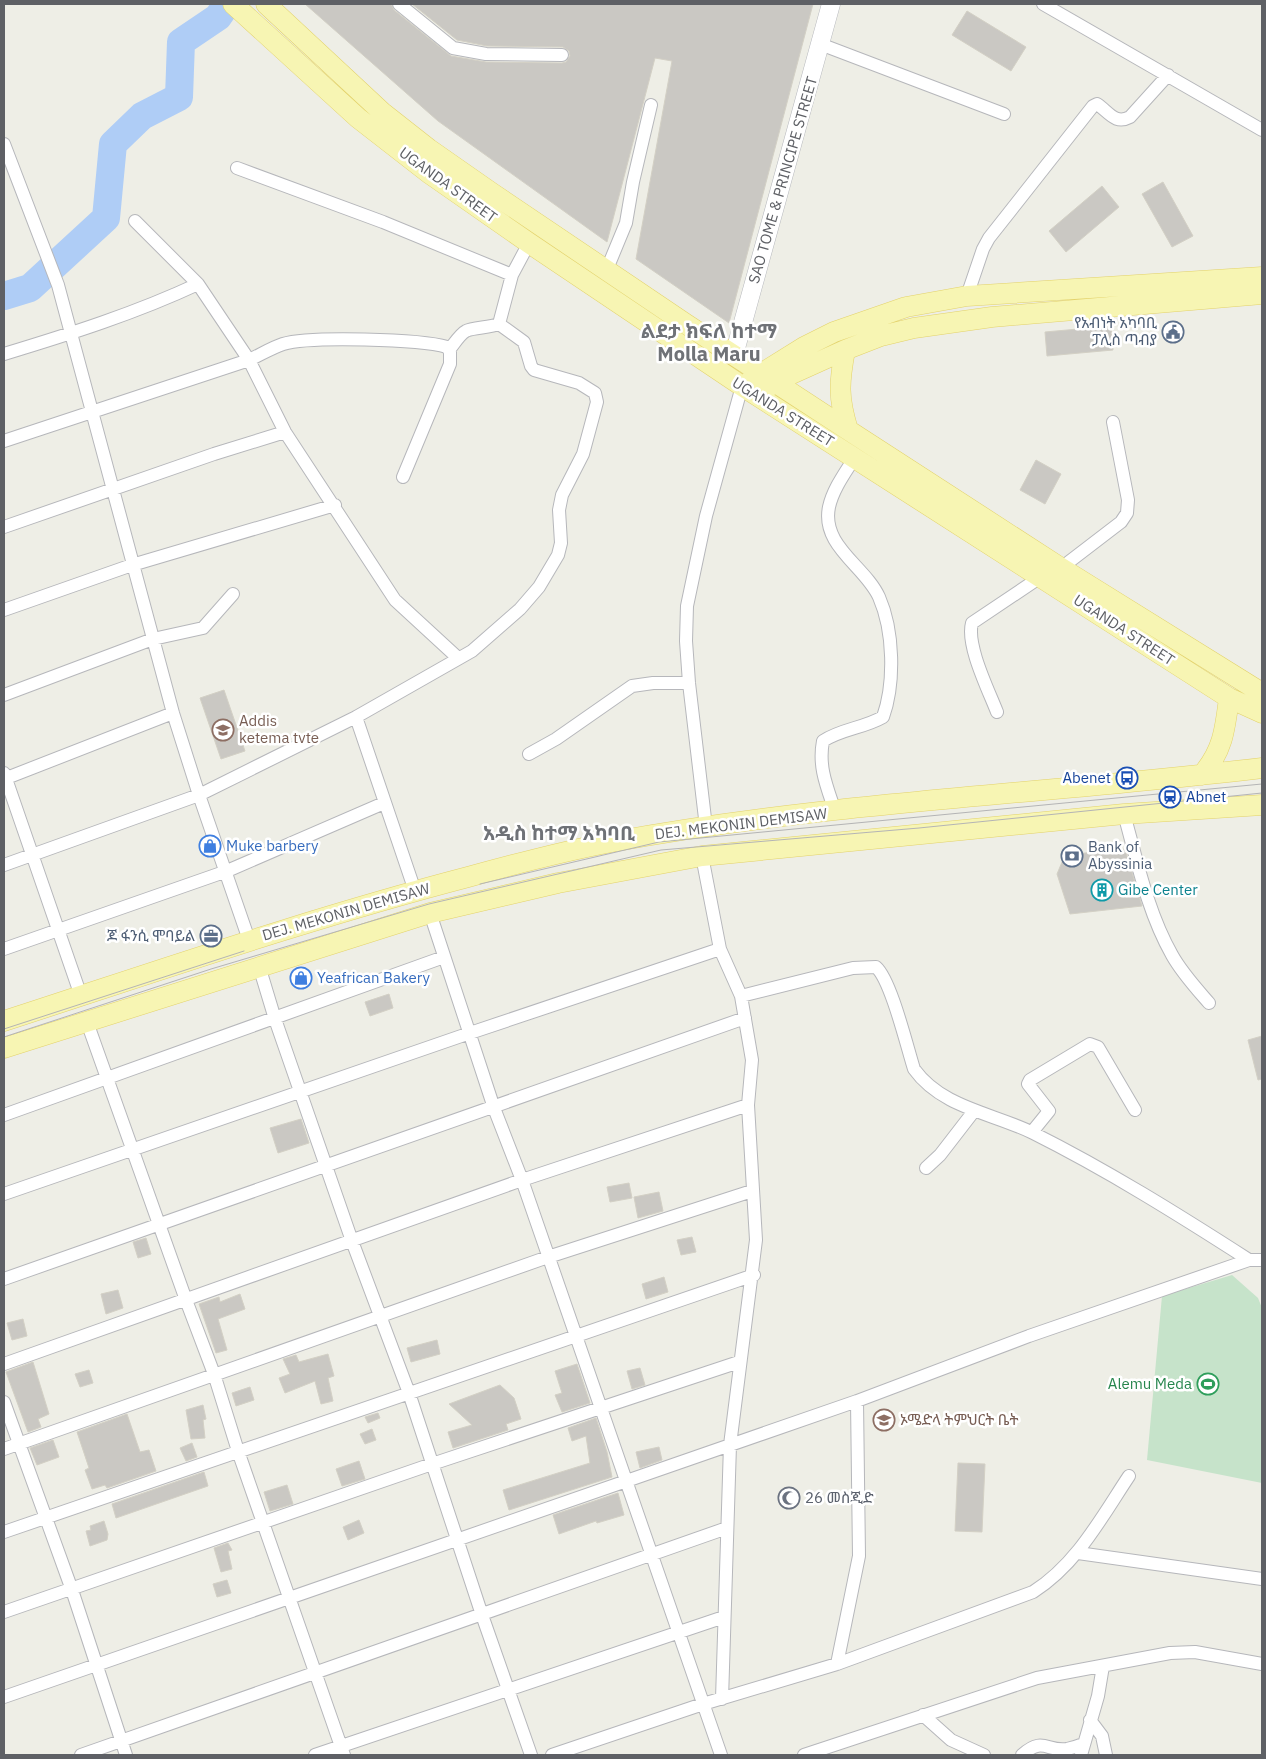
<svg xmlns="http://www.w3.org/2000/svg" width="1266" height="1759" viewBox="0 0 1266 1759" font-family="'IBM Plex Sans','Noto Sans Ethiopic',sans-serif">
<rect width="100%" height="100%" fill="#eeeee6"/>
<!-- green -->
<path fill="#c6e3ca" d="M1232,1275L1258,1298L1262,1308V1483L1147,1460L1162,1296Z"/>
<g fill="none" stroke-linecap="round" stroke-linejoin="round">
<!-- river -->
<path stroke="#afcdf6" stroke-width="28" d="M4,296L30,288L106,218L113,144L142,116L179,97L181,42L218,17L227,4"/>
</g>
<!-- building -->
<path fill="#cac8c3" stroke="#d3d0c5" d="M305,4H391L394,10L451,56L486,62L562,63L566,62L570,56L569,51L563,47L487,46L457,40L412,4H813L729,323L636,259L672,61L655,58L607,242L438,121Z
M967,11L1026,47L1011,71L952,35Z
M1163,182L1193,236L1172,247L1142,194Z
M1102,186L1119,207L1066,252L1049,231Z
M1111,326L1113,350L1047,356L1045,332Z
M1036,460L1061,474L1045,504L1020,490Z
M224,690L245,751L221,759L200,698Z
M1125,849L1142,906L1070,914L1057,874L1065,855Z
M389,994L393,1008L370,1016L365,1002Z
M1262,1036V1079L1258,1080L1248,1040Z
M301,1119L309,1143L278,1153L270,1128Z
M629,1183L632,1198L610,1202L607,1187Z
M659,1192L663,1211L638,1218L634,1197Z
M692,1237L696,1252L681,1255L677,1240Z
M146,1238L151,1254L138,1258L133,1242Z
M664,1277L668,1292L646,1299L642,1284Z
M118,1290L123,1308L106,1314L101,1294Z
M240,1294L245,1309L218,1319L227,1350L216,1353L199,1304L219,1297L220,1302Z
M23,1319L27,1336L12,1340L7,1323Z
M437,1340L440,1354L411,1362L407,1348Z
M328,1354L334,1376L328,1378L333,1401L321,1404L315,1381L285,1393L279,1378L290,1374L283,1359L296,1355L299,1362Z
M33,1362L49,1414L38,1419L41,1427L28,1432L6,1372Z
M577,1364L590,1403L562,1412L555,1395L562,1393L555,1371Z
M640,1368L645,1385L632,1389L627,1371Z
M89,1370L93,1383L80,1387L75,1374Z
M500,1385L514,1398L521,1419L506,1424L508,1430L453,1448L448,1432L472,1425L449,1404Z
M250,1387L254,1400L236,1406L232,1393Z
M203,1405L206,1419L203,1420L205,1438L191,1439L186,1410Z
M378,1413L380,1418L368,1423L365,1417Z
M127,1414L140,1452L149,1450L156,1471L107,1488L105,1485L92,1489L85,1470L89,1468L77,1432Z
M596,1418L607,1452L612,1477L509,1510L503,1490L590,1463L586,1436L572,1441L568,1428Z
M372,1429L376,1440L365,1444L360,1434Z
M53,1440L59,1457L37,1465L30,1448Z
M192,1443L197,1457L186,1461L180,1448Z
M659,1447L662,1460L640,1468L636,1452Z
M359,1461L365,1479L342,1486L336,1469Z
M958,1463L985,1464L982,1532L955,1531Z
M204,1472L208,1486L116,1518L112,1504Z
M287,1485L293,1504L270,1511L264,1492Z
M618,1493L624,1515L597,1523L596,1521L559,1534L553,1515Z
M359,1520L364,1533L348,1540L343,1527Z
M104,1521L108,1534L107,1540L90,1546L86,1531L91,1530L90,1526Z
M228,1543L232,1550L228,1551L232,1569L221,1572L214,1548Z
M227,1580L231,1593L217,1597L213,1584Z"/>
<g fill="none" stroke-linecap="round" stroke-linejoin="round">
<!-- minor casing -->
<g stroke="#b6b7bb" stroke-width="14">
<path id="minor" d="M399,4L453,48L486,54L562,55
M1043,4L1262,130
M820,44L1004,114
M4,144L58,285L173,713L199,795L249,940
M237,168L383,222L512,275
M135,221L198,284L249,360L285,432L395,600L458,658
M607,269L626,223L633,182L651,105
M967,296L983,249L989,238L1093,106L1097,104C1109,112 1115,125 1130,117L1168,75
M499,324L512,275L529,243
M449,350C454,344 460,334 466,331C473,327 489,328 499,324
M4,354C70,334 136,313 198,284
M4,441L249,360C260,355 271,348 283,344C309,336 420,339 447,347L450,352V364L403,477
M4,527L214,454L285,432
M1061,568L1121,522L1127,513L1128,500L1113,422
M4,610L132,565L335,505
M4,695L153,639L203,628L233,594
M997,712C988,689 966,645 972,623L1042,576
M356,717L415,891
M529,754L556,739L632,686L653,683H689
M4,773L81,996
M4,779L173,713
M835,811C827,787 818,767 823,741C841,729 864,728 883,717C895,683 894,631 879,597C865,566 821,546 829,507C833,489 845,473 855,457
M1124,814C1137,861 1148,913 1172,955C1182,973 1196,988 1209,1003
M706,827L689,683L686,641L687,606L706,516L742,386
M702,856L720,949L741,996L752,1060L748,1105L756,1240L730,1445L722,1699
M4,865L199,795L356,717L472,651L520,609L539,587L558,555L561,543L559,510L562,495L583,454L597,402L595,393L579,383L534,370L531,366L524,342L499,324
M430,913L494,1108L522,1180L721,1755
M4,949L227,871L384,803
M259,966L275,1019L352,1241L409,1393L482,1615L531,1755
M741,996L853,968L876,967C891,980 907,1047 914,1069C942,1108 993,1113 1033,1133C1107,1170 1179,1215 1249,1260
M87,1022L186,1300L214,1374L238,1451L344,1755
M4,1115L444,957
M1032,1132L1049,1111L1028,1084L1030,1080L1090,1044L1098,1047L1135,1110
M926,1168L940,1155L974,1111
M4,1194L470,1033L720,949
M4,1279L745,1018
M4,1364L522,1180L748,1105
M4,1402L72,1590L126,1755
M4,1449L548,1257L752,1191
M4,1532L754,1275
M1078,1553L1262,1579
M4,1612L432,1464L739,1362
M837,1664L859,1556L857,1401
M4,1697L857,1401L1029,1336L1249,1260H1262
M923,1715L951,1740L984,1755
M1090,1720L1102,1736L1106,1755
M81,1755L727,1528
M315,1755L724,1617
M552,1755L703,1704L837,1664L1033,1592C1077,1564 1101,1518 1129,1476
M804,1755L1037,1678L1170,1653L1195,1652L1262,1664
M1022,1755C1043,1736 1047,1752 1067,1749C1072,1748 1078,1746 1083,1744
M1081,1755L1098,1696L1103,1666"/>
</g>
<!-- secondary casing -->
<g stroke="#b5b7bc" stroke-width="19">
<path id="secondary" d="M734,355L831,4"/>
</g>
<!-- primary casing -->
<g stroke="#e3d26b" stroke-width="21">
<path id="primary" d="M233,4L358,118L430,174L529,243L742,386L1229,698L1262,713
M266,4L382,112L429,149L492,193L686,324L848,430L1061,568L1262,693
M845,350C839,383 838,397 848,430
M751,380L804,347L834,332L906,307L967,296L1262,277
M766,389L774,382L845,350L881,336L914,328L992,317L1262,294
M1202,775C1223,750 1225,730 1229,698
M4,1021C158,971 311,918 468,877C515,864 564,851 612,842C827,802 1046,794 1262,768
M4,1048L430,913L558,883L702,856L1124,814L1262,805"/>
</g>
<!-- minor -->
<use href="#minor" stroke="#fff" stroke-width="12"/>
<!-- secondary -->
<use href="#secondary" stroke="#fff" stroke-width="18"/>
<!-- primary -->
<use href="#primary" stroke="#f7f5b3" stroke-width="20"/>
<!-- tram -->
<path stroke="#b4b4b5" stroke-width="1" d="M480,884L659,842L1262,784
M4,1029L244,951
M4,1037L211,969L429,904L661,850L919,828L1262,793"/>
</g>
<!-- icons -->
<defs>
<g id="civic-ring" transform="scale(1.125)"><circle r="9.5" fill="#fff" stroke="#5c6f8a" stroke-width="1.5"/><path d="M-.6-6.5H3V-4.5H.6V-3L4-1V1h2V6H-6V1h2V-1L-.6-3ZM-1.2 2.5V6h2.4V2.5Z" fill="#5c6f8a"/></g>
<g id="university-ring" transform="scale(1.125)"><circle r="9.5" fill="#fff" stroke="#8d6e63" stroke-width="1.5"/><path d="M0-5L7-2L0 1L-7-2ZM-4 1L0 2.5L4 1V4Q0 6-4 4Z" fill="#8d6e63"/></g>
<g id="bus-ring" transform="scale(1.125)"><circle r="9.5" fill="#fff" stroke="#1a4fb4" stroke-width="1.5"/><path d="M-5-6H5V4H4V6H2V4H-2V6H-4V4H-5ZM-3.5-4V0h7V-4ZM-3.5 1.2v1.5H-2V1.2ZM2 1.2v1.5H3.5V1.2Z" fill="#1a4fb4"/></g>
<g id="station-ring" transform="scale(1.125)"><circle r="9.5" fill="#fff" stroke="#1a4fb4" stroke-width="1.5"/><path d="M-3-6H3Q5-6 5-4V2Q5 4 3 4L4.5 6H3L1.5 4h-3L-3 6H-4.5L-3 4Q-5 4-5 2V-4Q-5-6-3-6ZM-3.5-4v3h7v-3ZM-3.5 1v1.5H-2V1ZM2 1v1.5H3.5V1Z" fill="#1a4fb4"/></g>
<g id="shop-ring" transform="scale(1.125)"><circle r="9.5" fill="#fff" stroke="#3f7fe0" stroke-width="1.5"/><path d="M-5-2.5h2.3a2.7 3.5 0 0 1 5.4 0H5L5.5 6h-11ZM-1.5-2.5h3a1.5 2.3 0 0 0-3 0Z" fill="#3f7fe0"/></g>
<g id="bank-ring" transform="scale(1.125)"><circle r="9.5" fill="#fff" stroke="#5c6f8a" stroke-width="1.5"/><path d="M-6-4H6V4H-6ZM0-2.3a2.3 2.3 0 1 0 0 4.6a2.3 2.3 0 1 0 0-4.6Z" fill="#5c6f8a"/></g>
<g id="building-ring" transform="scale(1.125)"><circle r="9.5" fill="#fff" stroke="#0f9aa8" stroke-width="1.5"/><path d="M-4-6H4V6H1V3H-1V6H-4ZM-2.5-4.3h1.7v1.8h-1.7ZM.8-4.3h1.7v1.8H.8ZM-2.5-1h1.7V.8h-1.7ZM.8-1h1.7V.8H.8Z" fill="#0f9aa8"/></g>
<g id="office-ring" transform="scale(1.125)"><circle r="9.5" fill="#fff" stroke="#5c6f8a" stroke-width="1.5"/><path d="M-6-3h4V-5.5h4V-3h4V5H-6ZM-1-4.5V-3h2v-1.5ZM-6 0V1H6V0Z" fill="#5c6f8a"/></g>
<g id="stadium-ring" transform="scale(1.125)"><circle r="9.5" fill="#fff" stroke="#2e9e5b" stroke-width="1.5"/><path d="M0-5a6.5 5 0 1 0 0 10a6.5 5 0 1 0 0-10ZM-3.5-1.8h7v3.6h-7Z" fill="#2e9e5b"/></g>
<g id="school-ring" transform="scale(1.125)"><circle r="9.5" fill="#fff" stroke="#8d6e63" stroke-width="1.5"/><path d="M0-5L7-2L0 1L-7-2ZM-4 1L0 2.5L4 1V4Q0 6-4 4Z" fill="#8d6e63"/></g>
<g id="mosque-ring" transform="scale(1.125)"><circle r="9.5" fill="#fff" stroke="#6b7280" stroke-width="1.5"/><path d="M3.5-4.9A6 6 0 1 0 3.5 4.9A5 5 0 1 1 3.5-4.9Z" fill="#6b7280"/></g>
</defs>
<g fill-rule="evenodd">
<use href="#civic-ring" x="1173" y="332"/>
<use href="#university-ring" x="223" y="730"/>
<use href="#bus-ring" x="1127" y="778"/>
<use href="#station-ring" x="1170" y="797"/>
<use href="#shop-ring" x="210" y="846"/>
<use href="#bank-ring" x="1072" y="856"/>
<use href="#building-ring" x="1102" y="890"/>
<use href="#office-ring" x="211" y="936"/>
<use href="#shop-ring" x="301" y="978"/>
<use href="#stadium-ring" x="1208" y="1384"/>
<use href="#school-ring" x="884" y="1420"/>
<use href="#mosque-ring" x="789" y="1498"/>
</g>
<g text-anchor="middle" stroke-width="5" stroke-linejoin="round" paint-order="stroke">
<!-- street labels -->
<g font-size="15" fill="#5e6065" stroke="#fff">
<text transform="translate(783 180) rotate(-74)" y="5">SAO TOME &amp; PRINCIPE STREET</text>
<text transform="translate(448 185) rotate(36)" y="5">UGANDA STREET</text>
<text transform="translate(783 412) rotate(32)" y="5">UGANDA STREET</text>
<text transform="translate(1124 630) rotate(33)" y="5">UGANDA STREET</text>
<text transform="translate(741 824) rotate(-7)" y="5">DEJ. MEKONIN DEMISAW</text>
<text transform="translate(346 912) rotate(-16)" y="5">DEJ. MEKONIN DEMISAW</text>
</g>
<!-- service labels -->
<g font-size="15" fill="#4e5e75" stroke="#fff" text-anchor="end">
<text x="1157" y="328">የአብነት አካባቢ<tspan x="1157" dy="17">ፓሊስ ጣብያ</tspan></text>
<text x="1088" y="852" text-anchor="start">Bank of<tspan x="1088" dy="17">Abyssinia</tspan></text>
<text x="195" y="941">ጆ ፋንሲ ሞባይል</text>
</g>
<!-- education labels -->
<g font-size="15" fill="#785e54" stroke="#fff" text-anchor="start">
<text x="239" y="726">Addis<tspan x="239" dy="17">ketema tvte</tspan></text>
<text x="900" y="1425">ኦሜድላ ትምህርት ቤት</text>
</g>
<!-- transit labels -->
<g font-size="15" fill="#164399" stroke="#fff" text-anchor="end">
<text x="1111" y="783">Abenet</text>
<text x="1186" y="802" text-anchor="start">Abnet</text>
</g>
<!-- shop labels -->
<g font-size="15" fill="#366cbe" stroke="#fff" text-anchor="start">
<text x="226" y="851">Muke barbery</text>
<text x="317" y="983">Yeafrican Bakery</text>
</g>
<!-- culture labels -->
<g font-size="15" fill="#0d838f" stroke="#fff" text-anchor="start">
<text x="1118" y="895">Gibe Center</text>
</g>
<!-- leisure labels -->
<g font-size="15" fill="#27864d" stroke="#fff" text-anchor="end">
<text x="1192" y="1389">Alemu Meda</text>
</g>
<!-- worship labels -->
<g font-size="15" fill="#5b616d" stroke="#fff" text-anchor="start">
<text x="805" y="1503">26 መስጂድ</text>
</g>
<!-- district labels -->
<g font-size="20" font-weight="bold" fill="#6f7277" stroke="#fff">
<text x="709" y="338">ልደታ ክፍለ ከተማ<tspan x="709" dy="23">Molla Maru</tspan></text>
<text x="559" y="840">አዲስ ከተማ አካባቢ</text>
</g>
</g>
<!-- border -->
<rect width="1266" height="1759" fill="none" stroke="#5e6065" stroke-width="10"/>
</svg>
